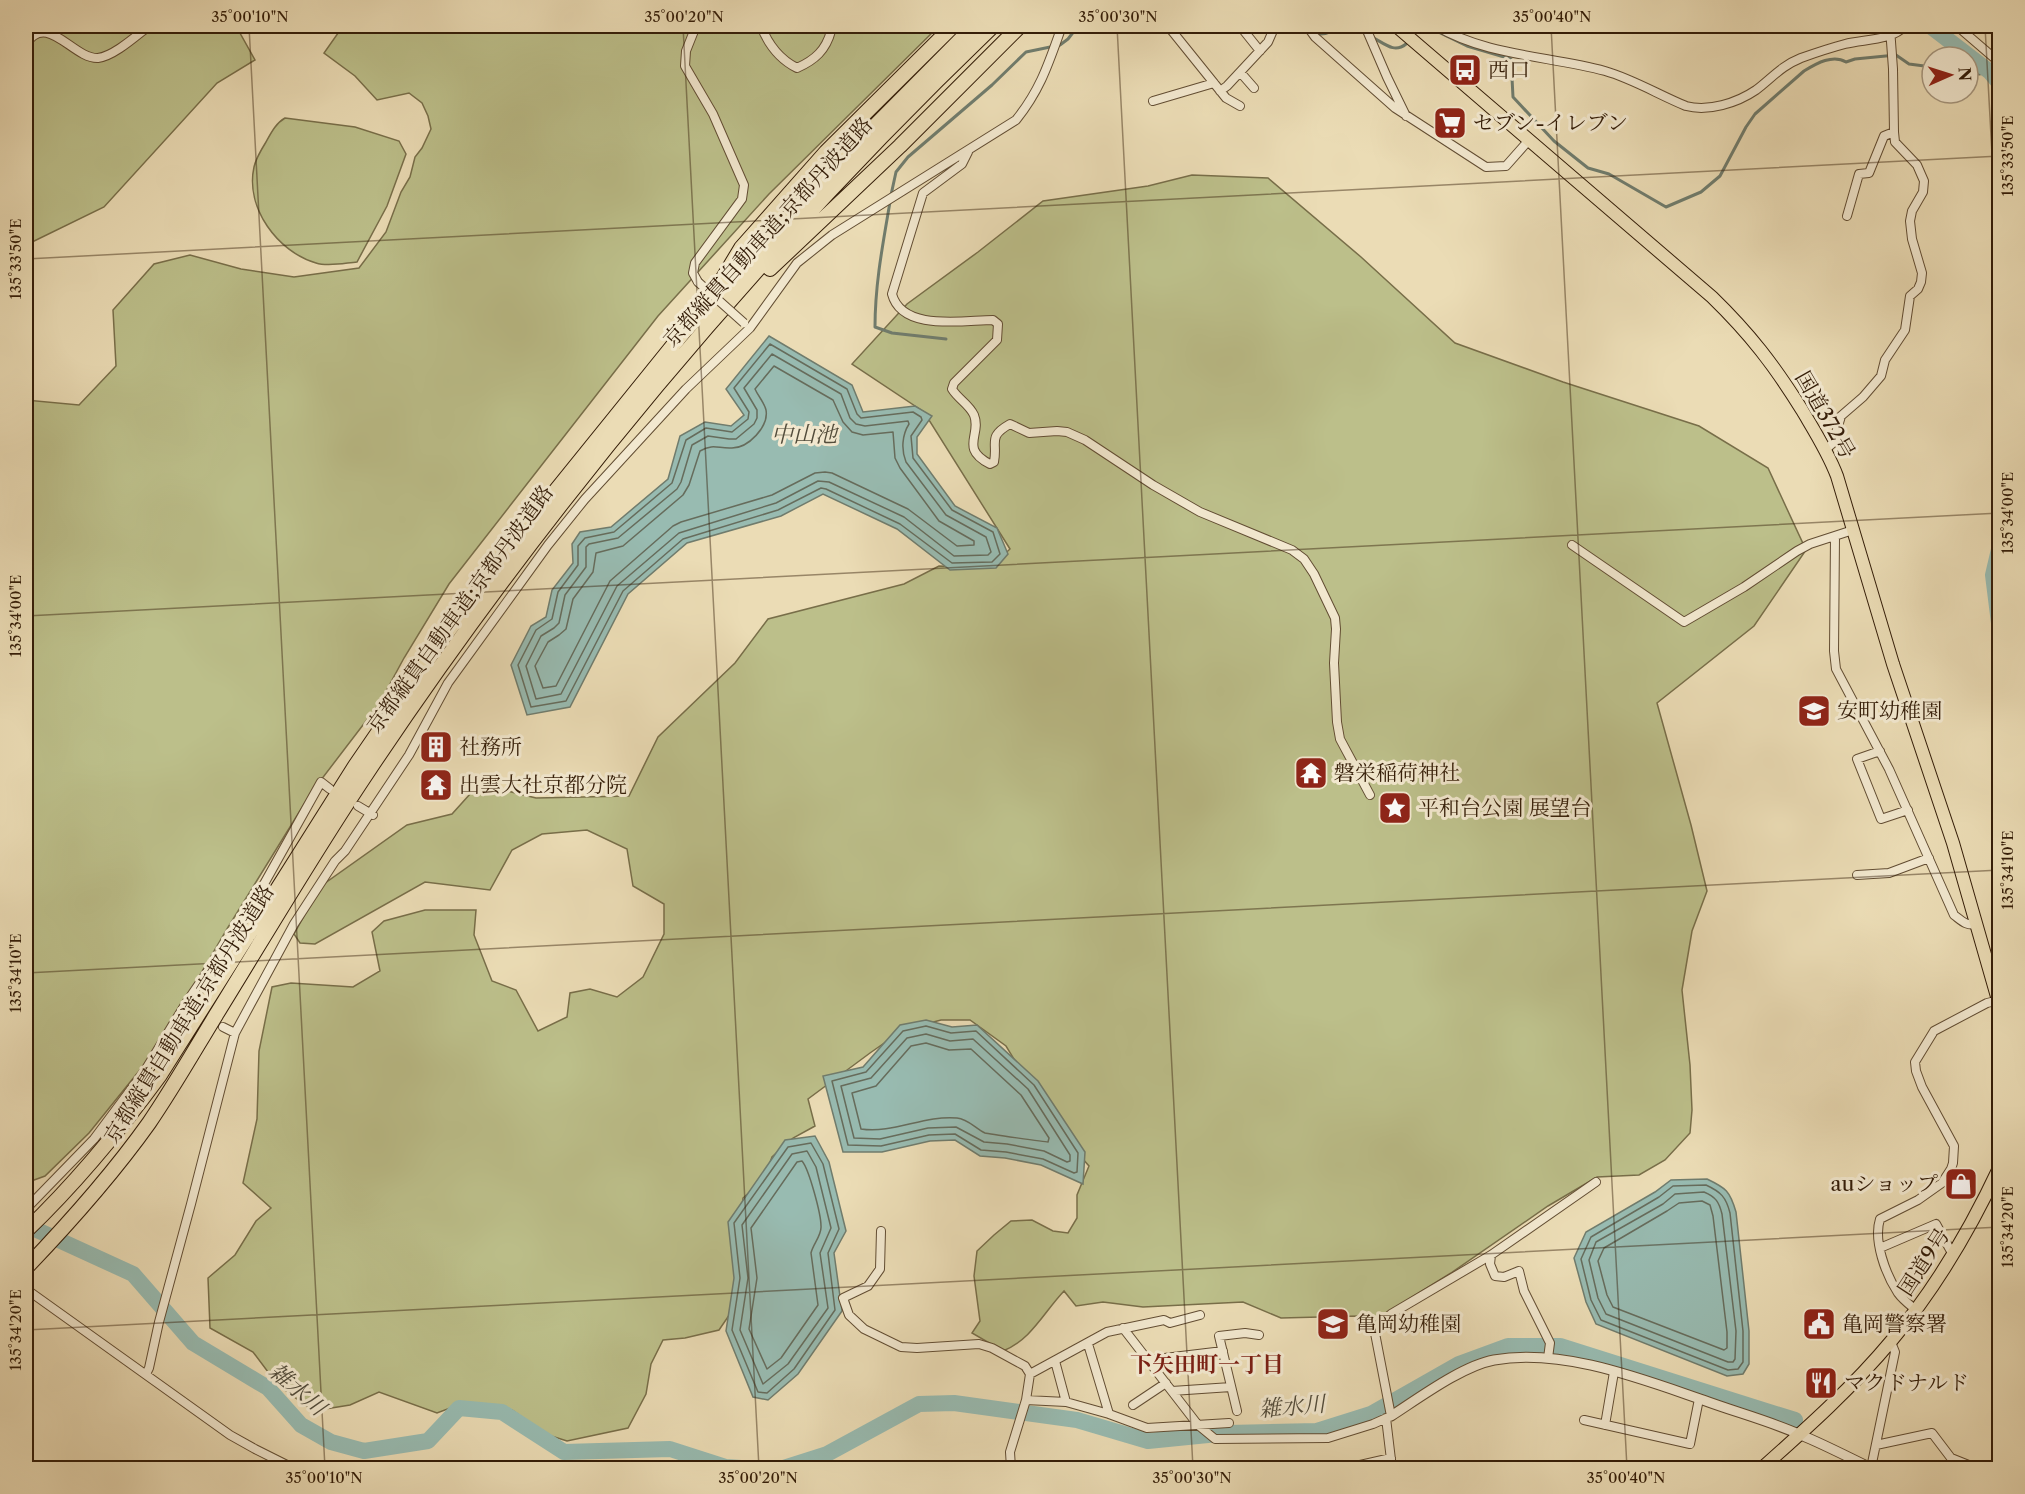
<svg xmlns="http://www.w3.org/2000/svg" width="2025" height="1494" viewBox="0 0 2025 1494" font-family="'Libre Caslon Text','Noto Serif JP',serif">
<rect width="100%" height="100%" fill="#ebdcb5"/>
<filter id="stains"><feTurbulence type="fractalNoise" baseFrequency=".00333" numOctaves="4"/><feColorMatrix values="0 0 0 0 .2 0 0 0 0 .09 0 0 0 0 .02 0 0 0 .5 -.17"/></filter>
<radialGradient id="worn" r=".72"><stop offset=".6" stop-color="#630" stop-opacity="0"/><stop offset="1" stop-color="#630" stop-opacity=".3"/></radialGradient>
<!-- green -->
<path fill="#bcbf8a" stroke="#786e49" stroke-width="1.5" d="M26,26H236L255,60L217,83L104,207L26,245Z
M343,26H939L769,194L658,316L449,584L404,658L379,704L311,793L227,929L156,1050L89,1133L45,1176L26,1183V400L79,405L116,366L113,310L154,264L190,255L241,269L294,277L359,268L386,232L401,192L410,177L415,157L422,148L431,129L428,116L422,103L409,93L377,100L355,76L324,53Z
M285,118L355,127L399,141L406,154L387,206L357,262C345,263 328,267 316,263C278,252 245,208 254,167C256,158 261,150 266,142C271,133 276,123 285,118Z
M1192,175L1268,178L1361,257L1455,343L1563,382L1699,426L1768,468L1806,550L1754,626L1657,703L1691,825L1707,891L1692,931L1682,990L1690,1065L1692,1110L1690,1133L1665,1160L1639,1175L1597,1177L1548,1206L1451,1273L1372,1322L1359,1316L1281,1318L1243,1302L1143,1307L1103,1302L1076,1306L1064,1291C1044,1312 1031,1340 1003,1351L972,1333L980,1321L974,1276L977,1251L994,1235L1011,1221L1032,1220L1053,1231L1068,1233L1077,1218V1195L1089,1166L1058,1131L1006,1046L970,1020H941L903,1030L870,1053L808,1099L815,1126L793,1138L772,1157L764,1179L743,1198L732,1311L719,1330L685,1338L663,1340L651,1364L646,1394L628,1428L567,1441L545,1434L512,1410L466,1402L437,1413L379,1392L350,1405L313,1411L277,1384L253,1352L210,1328L208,1278L235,1255L256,1221L271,1208L243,1183L257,1119L259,1051L272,987L291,983L353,987L380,971L372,932L384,921L425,910H476L474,935L492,981L516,990L538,1031L567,1017L570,993L590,989L617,997L643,977L664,934V904L633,886L627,849L587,830L542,834L512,850L490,890L425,882L315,944L300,943L294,934L321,886L407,825L452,814L479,784L536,798L629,796L658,737L735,663L768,619L904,584L939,566L990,568L1010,549L924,412L852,364L907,304L978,252L1043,201L1148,186Z"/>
<!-- water -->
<path fill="#98bbb1" stroke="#707c6d" stroke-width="1.5" d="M769,336L852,385L863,412L915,406L932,416L917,437V454L955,506L997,528L1008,554L996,568L950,570L897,529L823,494L781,516L687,543L628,594L570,707L527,715L511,665L531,626L546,617L552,590L573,563L572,544L580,532L611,527L668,479L680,436L705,422L731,426L744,415L726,389Z
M926,1020L952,1027L977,1025L1038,1081L1085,1152L1083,1184L1041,1165L1005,1158L980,1156L955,1140L930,1141L882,1152H843L823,1076L863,1067L900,1025Z
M815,1136L829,1162L846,1231L834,1253L842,1311L798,1374L768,1400L753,1397L726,1331L734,1278L728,1222L785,1140Z
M1707,1179C1726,1188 1730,1191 1736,1212L1749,1331V1364L1743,1374L1727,1376L1596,1324L1586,1302L1574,1258L1586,1232L1655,1192L1671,1180Z"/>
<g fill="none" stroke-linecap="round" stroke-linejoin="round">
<!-- shore -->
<path stroke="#666c5c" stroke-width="1.5" d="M770,344L847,389L857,414L861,418L913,412L921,417L922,420L911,436L913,458L952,510L993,532L1000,554L992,562L952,563L900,524L826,489L821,488L778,510L683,539L623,591L566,701L531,707L518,665L536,630L552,619L558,592L578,565V546L585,538L614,532L672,483L686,440L706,428L732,432L748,419L749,412L734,388Z
M772,354L841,394L850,418L856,424L865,426L908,421L909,424C902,435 901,450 906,462L946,515L986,537L991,552L988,555L954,556L904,517L829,482L818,481L776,503L679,533L617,586L561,694L536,699L526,666L541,636L554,628L559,623L565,595L586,567V547L589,544L618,538L677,489L681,482L692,445L708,436L729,439H736L754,424L757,418V410L744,388Z
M774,366L833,400L843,422L852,432L863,435L893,432L895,458L900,468L939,521L974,541V545L957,546L908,509L832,473L825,472L815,473L772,495L681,522L673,526L610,581L556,686L543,688L535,666L548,642L559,635L566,629L573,599L593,572L596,553L623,546L683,495L689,485L700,451C714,443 718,449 732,448C748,448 769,427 766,410C764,402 758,396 755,389Z
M926,1026L951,1033L976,1031L1034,1085L1078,1153L1077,1172L1074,1173L1043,1159L1006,1152L981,1150L955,1134L929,1135L881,1146L848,1145L832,1081L866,1072L903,1031Z
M926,1034L950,1041L973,1039L1028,1089L1070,1155V1161L1067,1162L1044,1151L1007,1144L984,1142L956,1127L928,1128L880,1139L854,1138L841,1086L871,1078L907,1038Z
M926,1043L949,1050L971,1049L1021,1095L1049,1138L1048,1142C1045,1142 989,1134 985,1133C975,1128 968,1119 957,1118C924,1115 893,1134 861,1129L852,1093L876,1086L911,1046Z
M811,1143L823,1164L839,1229L828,1253L835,1310L794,1369L767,1393L758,1392L732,1330L740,1278L734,1223L788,1147Z
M807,1151L816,1167L831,1228L820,1253L828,1308L788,1364L763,1384L740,1330L748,1278L742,1225L792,1154Z
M802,1161C809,1169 821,1214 821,1226C822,1235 813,1244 811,1253L818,1305L781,1358L767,1369L749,1329L757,1278L751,1228L797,1162Z
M1706,1185C1721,1192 1726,1197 1730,1213L1743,1331V1362L1738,1369L1728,1370L1601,1320L1591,1300L1581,1259L1591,1237L1659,1197L1673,1186Z
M1704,1192C1716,1197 1719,1202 1722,1214L1736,1331L1735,1359L1733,1362H1728L1606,1314L1598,1298L1589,1260L1596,1242L1663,1204L1675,1194Z
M1702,1201L1710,1205L1713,1216L1727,1332V1348L1724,1350L1613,1307L1607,1295L1598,1261L1604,1248L1667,1211L1679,1203Z"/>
<!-- stream -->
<path stroke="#707c6d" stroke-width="3" d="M1278,26L1284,30H1302
M1426,26L1467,46L1511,59L1513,97L1554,141L1588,168L1609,174L1666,207L1701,192L1720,176L1746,127L1755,114L1804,71C1817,63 1833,54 1846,62L1855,59L1896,55L1909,64L1932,67
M1419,29L1422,26
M1319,34C1327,35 1330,31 1338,29C1346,26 1355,30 1363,32
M1372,37C1384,43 1394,54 1406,44
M1968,71L1979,74L1990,72
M891,195L896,172L908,157L992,85L1026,52L1060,45L1068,39L1078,26
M890,202C883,243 875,284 875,327L892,333L946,339"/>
<!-- river -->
<path stroke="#98bbb1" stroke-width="16" d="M1930,26L1990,72L2000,84
M2000,545L1993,575L2000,631
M26,1225L133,1274L193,1343L268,1388L301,1425L331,1442L364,1451L428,1441L459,1408L502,1412L564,1452L670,1449L726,1467L741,1468
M783,1468L827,1454L919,1404L954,1403L1077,1420L1148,1441L1228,1433L1317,1431L1371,1414L1459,1364L1508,1346H1560L1795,1420"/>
<!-- minor casing -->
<g stroke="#624d33" stroke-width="10">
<path id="minor" d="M696,26L686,51L685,66L713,114L744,185L742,199L695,263L693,273L698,282
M761,26C768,44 779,59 797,68C815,60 826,50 831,31L827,26
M1168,26L1226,98L1240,106
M1240,26L1260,51
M1307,26L1315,37L1395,108L1486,167L1506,166L1529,140
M1365,26L1387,77L1406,116
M1436,26C1487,56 1550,56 1605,71C1633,79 1659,95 1686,106C1708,112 1737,103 1756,90C1772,78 1781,66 1801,58C1815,53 1830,48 1845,44C1864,39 1891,41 1905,26
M1957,26L2000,63
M26,44C47,11 73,59 98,58C114,56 136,36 149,26
M1240,72L1254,88
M1220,91L1227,86L1268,42L1275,26
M1153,101L1214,83
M968,152L962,164L923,193L892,294C902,332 964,320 993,320L998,324L997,340L954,383L952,389C958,399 969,404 974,415C982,435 959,448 990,464L994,462C998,442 987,437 1010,424L1029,433L1057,431L1067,432L1085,440L1153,485L1200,512L1292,550L1304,559L1314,574L1335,618L1336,629L1334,663L1337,722L1340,739L1370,795
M1847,216L1859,174L1869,173L1884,136L1894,132L1893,69L1890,28
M1825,450L1833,443L1841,416L1863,397L1881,376L1885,360L1905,330L1910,296L1918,289L1921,282L1922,273L1912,239L1910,221L1912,211L1923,192L1924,181L1917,165L1895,142L1894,132
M1835,536L1834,651L1836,669L1889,769L1954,915C1962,921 1966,926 1976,924
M1572,545L1684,622L1744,587L1797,551L1810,544L1853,530
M1880,751L1857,759L1881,819L1908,810
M358,806L373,815
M1857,875L1889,873L1929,858
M223,1027L235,1033
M26,1147L29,1149
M26,1209L94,1139L144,1072L186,1003L250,909L321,782L330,789
M881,1231L880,1269L868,1286L843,1298L849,1315L864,1329L901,1347L917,1348L979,1344L992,1348L1025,1366L1030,1374L1026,1400L1010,1452L1011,1468
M1880,1248L1936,1224L1953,1255
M1491,1255L1490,1264L1495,1276L1504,1277L1519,1271L1524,1291L1550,1343L1548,1358
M26,1289L230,1435L255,1449L293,1468
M1916,1310C1910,1305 1903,1300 1898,1293C1886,1275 1873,1241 1880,1219L1918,1200L1942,1183L1951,1169L1953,1163L1954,1146L1922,1087L1916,1071L1915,1062L1934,1031L1987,1003L2000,1000
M1123,1328L1198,1425L1215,1439L1328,1438L1373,1424L1391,1416L1374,1328L1391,1314L1491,1255L1596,1182
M1088,1344L1109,1414
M1148,1360L1223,1351
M1055,1361L1066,1402
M146,1374L149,1368L159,1322L191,1204L235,1033L294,924L335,861L345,851L409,755L448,683L548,545L585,499L686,389L750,328L797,263L832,235L1016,120C1041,89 1049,62 1062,26
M1030,1374L1107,1332L1164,1320L1170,1323L1200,1315
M1172,1391L1231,1387
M1026,1400L1066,1402L1109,1414L1147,1428L1229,1423
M1133,1405L1166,1383
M1237,1411L1219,1336L1245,1333L1259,1335
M1386,1418L1392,1468
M1584,1420L1690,1444L1699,1399
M1605,1425L1614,1372
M1876,1445L1932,1433L1951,1458L1976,1468
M1347,1468L1391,1458
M1871,1468L1895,1352L1891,1342"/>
</g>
<!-- tertiary casing -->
<g stroke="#624d33" stroke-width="11">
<path id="tertiary" d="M1391,1416C1419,1398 1462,1366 1494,1360C1562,1348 1639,1378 1703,1400C1735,1412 1770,1421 1801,1435C1825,1445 1848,1457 1871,1468"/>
</g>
<!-- trunk casing -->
<g stroke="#341d08" stroke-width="14">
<path id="trunk" d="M1396,26L1712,297C1750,334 1774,365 1802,410C1815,432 1828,452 1837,476L1893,664L1953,843L2000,1007
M1762,1468C1807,1428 1853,1387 1892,1340C1936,1288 1971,1228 2000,1166"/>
</g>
<!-- motorway casing -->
<g stroke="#341d08" stroke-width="16">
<path id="motorway" d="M770,269L900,146L1020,26
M723,278L741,248L826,152L953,26
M26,1231C76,1183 119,1131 160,1075L355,766L438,645L519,536L683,333L736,274L847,154L974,26
M26,1268C70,1222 112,1175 149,1123C173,1088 194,1051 216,1015C266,934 314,852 367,773C548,502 759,251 993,26"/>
</g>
<!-- minor -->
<use href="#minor" stroke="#f2e8cf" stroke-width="8"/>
<!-- tertiary -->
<use href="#tertiary" stroke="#f2e8cf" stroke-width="9"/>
<!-- trunk -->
<use href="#trunk" stroke="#ebdcb5" stroke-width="12"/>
<!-- motorway -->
<use href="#motorway" stroke="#ebdcb5" stroke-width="14"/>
<!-- minor-bridge casing -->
<g stroke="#624d33" stroke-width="10" stroke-linecap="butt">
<path id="minor-bridge" d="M698,282L744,323"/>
</g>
<!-- minor-bridge -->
<use href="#minor-bridge" stroke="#f2e8cf" stroke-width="8"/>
</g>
<!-- ticks -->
<path fill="none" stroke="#341d08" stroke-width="1.5" stroke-opacity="0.45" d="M249,26L325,1468M683,26L759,1468M1117,26L1193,1468M1551,26L1627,1468M1985,26L2000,300M26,259L2000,156M26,616L2000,513M26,973L2000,870M26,1330L2000,1227"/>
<!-- icons -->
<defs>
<g id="bus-square" transform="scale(1.725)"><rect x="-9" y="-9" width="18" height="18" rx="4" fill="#8f2418" stroke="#f2e8cf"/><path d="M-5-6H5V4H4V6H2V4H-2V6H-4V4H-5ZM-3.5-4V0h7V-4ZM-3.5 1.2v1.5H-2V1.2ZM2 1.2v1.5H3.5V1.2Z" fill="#fff"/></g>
<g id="supermarket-square" transform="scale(1.725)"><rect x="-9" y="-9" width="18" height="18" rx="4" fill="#8f2418" stroke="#f2e8cf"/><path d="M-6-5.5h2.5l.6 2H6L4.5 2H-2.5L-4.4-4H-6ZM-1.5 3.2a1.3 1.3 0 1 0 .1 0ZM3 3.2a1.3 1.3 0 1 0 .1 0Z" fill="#fff"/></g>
<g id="school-square" transform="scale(1.725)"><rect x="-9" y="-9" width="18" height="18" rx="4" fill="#8f2418" stroke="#f2e8cf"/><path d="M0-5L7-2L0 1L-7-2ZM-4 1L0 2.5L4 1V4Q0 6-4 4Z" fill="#fff"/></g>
<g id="building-square" transform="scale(1.725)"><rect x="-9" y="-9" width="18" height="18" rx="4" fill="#8f2418" stroke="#f2e8cf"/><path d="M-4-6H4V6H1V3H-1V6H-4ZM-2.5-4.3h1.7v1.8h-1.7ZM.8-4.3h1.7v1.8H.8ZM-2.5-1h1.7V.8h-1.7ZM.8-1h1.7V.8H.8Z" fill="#fff"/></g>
<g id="temple-square" transform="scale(1.725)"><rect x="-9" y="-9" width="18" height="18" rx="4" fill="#8f2418" stroke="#f2e8cf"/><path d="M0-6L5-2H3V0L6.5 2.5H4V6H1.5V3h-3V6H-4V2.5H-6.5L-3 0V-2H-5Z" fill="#fff"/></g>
<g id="sight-square" transform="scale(1.725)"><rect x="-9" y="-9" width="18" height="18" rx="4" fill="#8f2418" stroke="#f2e8cf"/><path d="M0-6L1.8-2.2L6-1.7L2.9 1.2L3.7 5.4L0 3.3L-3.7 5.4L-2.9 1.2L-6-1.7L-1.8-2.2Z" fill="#fff"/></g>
<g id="shop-square" transform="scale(1.725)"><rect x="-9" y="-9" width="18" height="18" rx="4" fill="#8f2418" stroke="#f2e8cf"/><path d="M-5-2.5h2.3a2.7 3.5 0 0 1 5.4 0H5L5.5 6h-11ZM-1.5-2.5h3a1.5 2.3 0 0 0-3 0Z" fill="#fff"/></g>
<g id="civic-square" transform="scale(1.725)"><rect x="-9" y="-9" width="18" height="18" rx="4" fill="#8f2418" stroke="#f2e8cf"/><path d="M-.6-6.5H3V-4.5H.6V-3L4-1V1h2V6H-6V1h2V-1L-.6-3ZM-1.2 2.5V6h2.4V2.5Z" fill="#fff"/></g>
<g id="restaurant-square" transform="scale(1.725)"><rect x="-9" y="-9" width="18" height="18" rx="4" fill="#8f2418" stroke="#f2e8cf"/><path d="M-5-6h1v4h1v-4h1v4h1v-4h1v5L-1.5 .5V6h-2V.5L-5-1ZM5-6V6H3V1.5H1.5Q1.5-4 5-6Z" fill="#fff"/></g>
</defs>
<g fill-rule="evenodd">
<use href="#bus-square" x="1465" y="70"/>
<use href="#supermarket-square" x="1450" y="123"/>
<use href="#school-square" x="1814" y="711"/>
<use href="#building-square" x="436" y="747"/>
<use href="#temple-square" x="1311" y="773"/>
<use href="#temple-square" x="436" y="785"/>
<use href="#sight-square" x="1395" y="808"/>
<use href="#shop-square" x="1961" y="1184"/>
<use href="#school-square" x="1333" y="1324"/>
<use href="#civic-square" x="1819" y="1324"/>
<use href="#restaurant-square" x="1821" y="1383"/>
</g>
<g text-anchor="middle" stroke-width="6" stroke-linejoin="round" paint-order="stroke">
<!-- poi labels -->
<g font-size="21" fill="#341d08" stroke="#f2e8cf" text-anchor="start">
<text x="1488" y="77">西口</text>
<text x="1473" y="130">セブン-イレブン</text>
<text x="1837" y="718">安町幼稚園</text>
<text x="459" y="754">社務所</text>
<text x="1334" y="780">磐栄稲荷神社</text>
<text x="459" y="792">出雲大社京都分院</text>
<text x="1418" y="815">平和台公園 展望台</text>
<text x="1938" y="1191" text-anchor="end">auショップ</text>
<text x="1356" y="1331">亀岡幼稚園</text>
<text x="1842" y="1331">亀岡警察署</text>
<text x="1844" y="1390">マクドナルド</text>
</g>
<!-- street labels -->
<g font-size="21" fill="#341d08" stroke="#f2e8cf">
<text transform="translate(768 232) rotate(-48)" y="7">京都縦貫自動車道;京都丹波道路</text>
<text transform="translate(1825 415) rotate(60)" y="7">国道372号</text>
<text transform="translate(460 609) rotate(-54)" y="7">京都縦貫自動車道;京都丹波道路</text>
<text transform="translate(189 1014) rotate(-58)" y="7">京都縦貫自動車道;京都丹波道路</text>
<text transform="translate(1924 1262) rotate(-57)" y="7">国道9号</text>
</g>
<!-- water labels -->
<g font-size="22" font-style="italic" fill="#524c3b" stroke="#f2e8cf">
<text x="804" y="442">中山池</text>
<text transform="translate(298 1389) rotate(41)" y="8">雑水川</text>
<text transform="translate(1292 1406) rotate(-5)" y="8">雑水川</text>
</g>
<!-- neighbourhood labels -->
<g font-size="22" font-weight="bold" fill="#7a1f14" stroke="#f2e8cf">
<text x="1207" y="1372">下矢田町一丁目</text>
</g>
</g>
<!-- margin -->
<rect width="2025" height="1494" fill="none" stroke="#ebdcb5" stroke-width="66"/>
<!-- north arrow -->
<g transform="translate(1950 75) rotate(87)"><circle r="28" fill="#f2e8cf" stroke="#a6977f" stroke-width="1.5"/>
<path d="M0-4.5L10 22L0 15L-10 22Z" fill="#8f2418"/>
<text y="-9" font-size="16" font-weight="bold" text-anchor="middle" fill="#341d08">N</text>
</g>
<rect x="33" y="33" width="1959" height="1428" fill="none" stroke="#341d08" stroke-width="2"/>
<g font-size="15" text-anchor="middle" fill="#341d08">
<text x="250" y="22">35°00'10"N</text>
<text x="684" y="22">35°00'20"N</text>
<text x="1118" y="22">35°00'30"N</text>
<text x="1552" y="22">35°00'40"N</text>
<text transform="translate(2008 156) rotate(-90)" y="5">135°33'50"E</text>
<text transform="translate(16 259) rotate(-90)" y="5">135°33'50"E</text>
<text transform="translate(2008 513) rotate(-90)" y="5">135°34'00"E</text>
<text transform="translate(16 616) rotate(-90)" y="5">135°34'00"E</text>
<text transform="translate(2008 870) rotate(-90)" y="5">135°34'10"E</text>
<text transform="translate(16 973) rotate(-90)" y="5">135°34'10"E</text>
<text transform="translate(2008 1227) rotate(-90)" y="5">135°34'20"E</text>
<text transform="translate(16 1330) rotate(-90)" y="5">135°34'20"E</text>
<text x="324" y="1483">35°00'10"N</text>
<text x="758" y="1483">35°00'20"N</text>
<text x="1192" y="1483">35°00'30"N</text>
<text x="1626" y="1483">35°00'40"N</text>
</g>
<rect width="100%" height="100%" filter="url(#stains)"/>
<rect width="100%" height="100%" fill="url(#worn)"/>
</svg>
